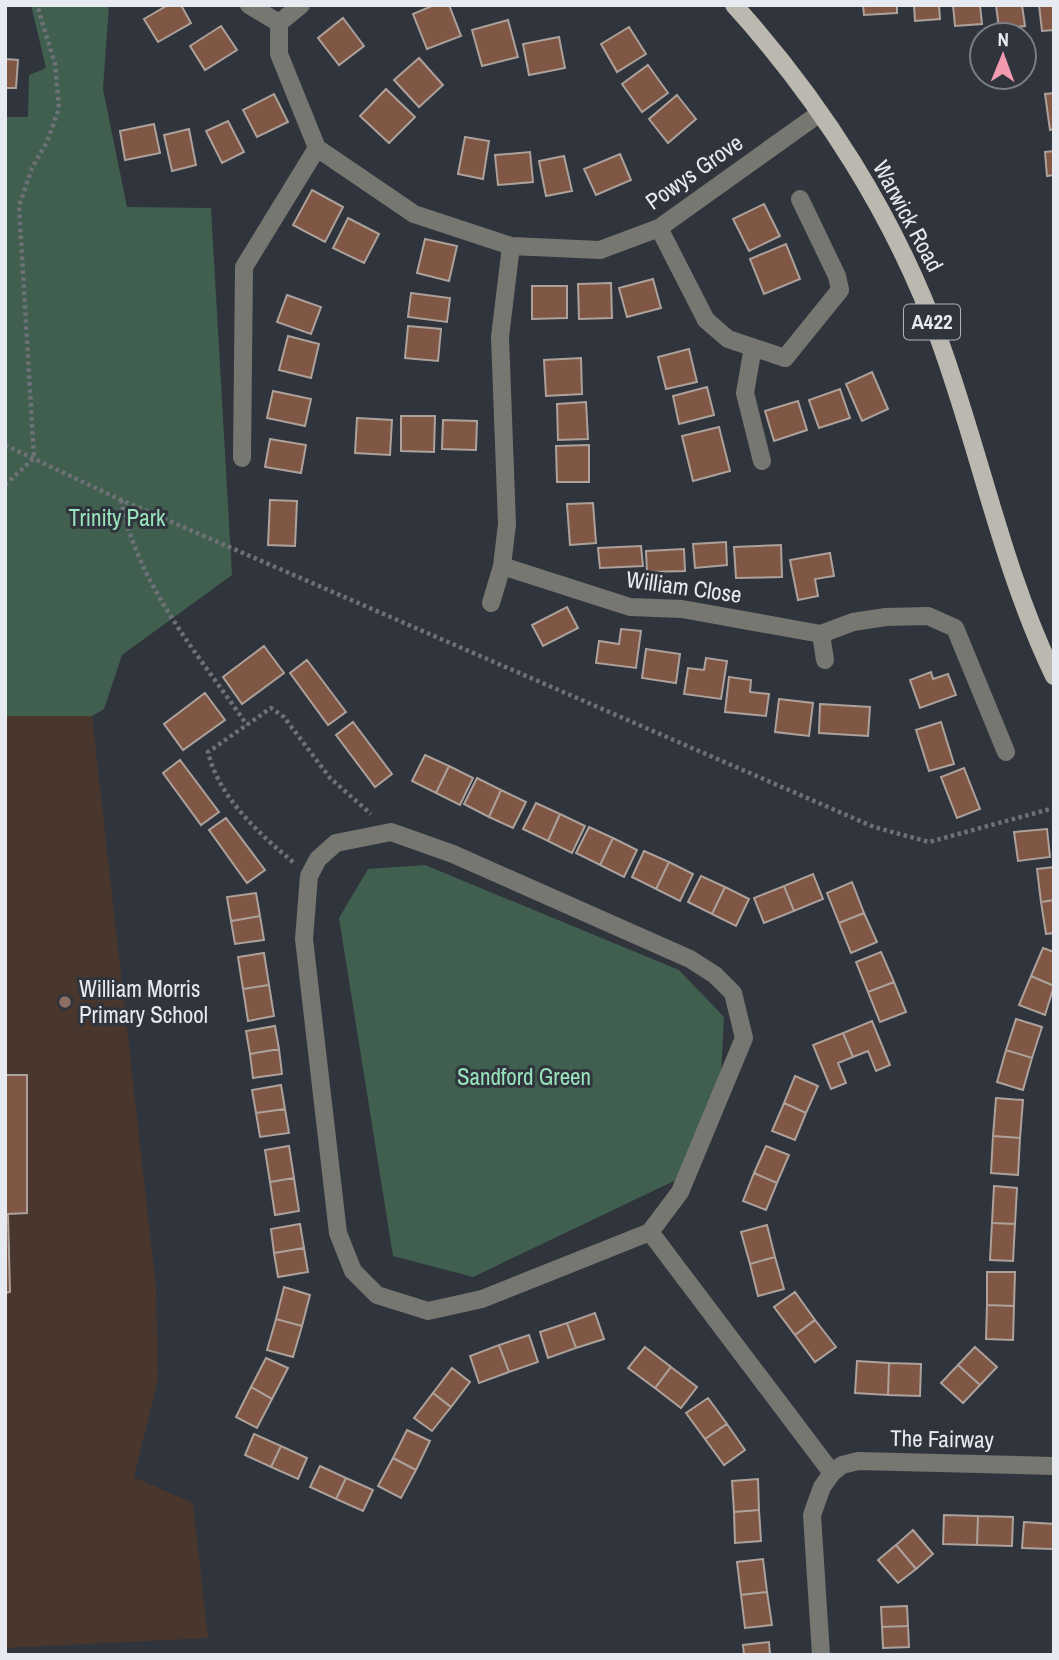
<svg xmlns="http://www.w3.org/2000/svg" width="1059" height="1660" viewBox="0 0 1059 1660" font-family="'Archivo Narrow',sans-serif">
<rect width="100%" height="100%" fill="#30343c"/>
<!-- education -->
<path fill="#49372d" d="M5,716H92L156,1287L158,1379L134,1477L193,1503L208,1638L5,1648Z"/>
<!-- green -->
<path fill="#405f4e" d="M31,5H109L103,89L127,207L211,208L232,575L122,655L104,709L92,716H5V117H28L29,75L46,68Z
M425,865L679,970L724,1017L721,1074L676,1180L473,1277L393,1256L339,918L368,869Z"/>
<!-- building -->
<path fill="#805744" stroke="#aca19b" stroke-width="2" d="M168,5H181L191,23L158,42L144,19Z
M434,5H449L461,36L427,49L413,14Z
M863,5H897V13L864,15Z
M914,5H939L940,19L915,21Z
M953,5H980L982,24L955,26Z
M996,5H1022L1025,26L999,29Z
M1039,5H1054V30L1042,31Z
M343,18L364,46L339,65L318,38Z
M508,20L518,57L482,66L472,30Z
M221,26L237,50L205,70L190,46Z
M629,27L646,54L617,72L601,44Z
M559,37L565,68L529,75L523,44Z
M419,58L443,85L419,107L394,80Z
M5,59L18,60L16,88H5Z
M648,65L668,93L642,112L622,84Z
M386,89L415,117L389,143L360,116Z
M1054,93V129L1050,130L1045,94Z
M274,94L288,122L257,137L243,110Z
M677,95L696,119L668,143L649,119Z
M228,121L244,152L222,163L206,131Z
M154,124L160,153L125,160L120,131Z
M189,129L196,165L172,171L164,135Z
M465,137L489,141L483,179L458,174Z
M1054,151V175L1047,176L1045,152Z
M530,152L533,182L498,185L495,155Z
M620,154L631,180L596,195L584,169Z
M564,156L572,191L546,196L539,161Z
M312,190L343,207L325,242L293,225Z
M764,204L780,236L749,251L733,219Z
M348,218L379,234L364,263L333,248Z
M425,239L457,246L449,281L417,273Z
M786,244L800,279L764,294L750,259Z
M653,279L661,308L627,317L619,288Z
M611,283L612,318L579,319L578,284Z
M532,286H567V318L532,319Z
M411,293L450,298L447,322L408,317Z
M287,295L321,307L311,334L277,322Z
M408,326L441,329L438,361L405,358Z
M288,336L319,344L311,378L279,370Z
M689,349L697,382L666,389L658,357Z
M581,358L582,394L546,396L544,360Z
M872,372L888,409L862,421L846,384Z
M707,387L714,415L679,424L673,396Z
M840,389L850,418L819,428L809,400Z
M273,391L311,399L305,426L267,418Z
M798,401L807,430L774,441L765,411Z
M586,402L588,439L558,440L557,404Z
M401,416H435L434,452L401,451Z
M357,418L392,420L390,455L355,453Z
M443,420L477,421L476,450L442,449Z
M719,427L730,471L693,481L682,436Z
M270,439L306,445L301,473L265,467Z
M589,445V482H557L556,446Z
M270,500L297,501L295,546L268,545Z
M593,503L596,543L570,545L567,504Z
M726,542L727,565L695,568L693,544Z
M781,545L782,577L736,578L734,547Z
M641,546L643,566L600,568L598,548Z
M684,549L685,571L647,572L646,551Z
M830,553L834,576L815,579L818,596L798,600L790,560Z
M567,607L578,628L543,646L532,625Z
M621,629L641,631L636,668L596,663L599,641L619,644Z
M264,646L284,673L242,704L223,677Z
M646,649L680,654L676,683L642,678Z
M706,658L727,661L721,699L684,694L688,668L704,670Z
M307,660L346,712L328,725L290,673Z
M931,672L933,679L948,674L956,695L920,708L910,680Z
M729,677L751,680L750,692L769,694L766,716L725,712Z
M205,693L225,720L183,750L164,724Z
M779,699L813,703L809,736L775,732Z
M820,704L870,707L868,736L819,733Z
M353,722L392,774L375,787L336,735Z
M941,722L954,764L929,771L916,730Z
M425,755L449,766L436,793L412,781Z
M180,760L219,812L201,825L163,773Z
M449,766L473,778L460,805L436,793Z
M964,768L980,809L957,818L941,777Z
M477,778L501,790L489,817L464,804Z
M501,790L526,802L513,828L489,817Z
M536,803L560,814L548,841L523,829Z
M560,814L585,826L572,853L548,841Z
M226,818L265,870L247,883L209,830Z
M589,827L613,838L600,865L576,853Z
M1047,829L1050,857L1018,861L1014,832Z
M613,838L637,850L624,877L600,865Z
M644,851L669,862L656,889L632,877Z
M669,862L693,874L680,901L656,889Z
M1054,867V900L1041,902L1037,869Z
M813,874L823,899L794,911L784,886Z
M701,876L725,887L712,914L688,902Z
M852,882L864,913L839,923L827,893Z
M784,886L794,911L764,923L754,898Z
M725,887L749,899L736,926L712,914Z
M256,893L260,916L231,921L227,897Z
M1054,900V933L1046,934L1041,902Z
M864,913L877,942L851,953L839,923Z
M260,916L264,940L235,944L231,921Z
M1043,948L1054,952V986L1031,976Z
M881,952L894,982L868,992L856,962Z
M264,953L269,985L243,989L238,957Z
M1031,976L1054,986L1045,1015L1019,1005Z
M894,982L906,1012L880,1022L868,992Z
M269,985L274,1016L248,1021L243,989Z
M1016,1019L1042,1027L1032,1058L1006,1050Z
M872,1021L890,1065L876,1071L868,1051L853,1057L843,1033Z
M275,1026L279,1049L250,1054L246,1031Z
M843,1033L853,1057L838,1063L846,1083L831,1089L813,1045Z
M279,1049L282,1074L253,1078L250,1054Z
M1006,1050L1032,1058L1023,1090L997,1082Z
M5,1075H27V1213L8,1214L10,1292L5,1293Z
M795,1076L818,1086L806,1113L784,1103Z
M281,1085L285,1109L256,1113L252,1090Z
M996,1098L1023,1100L1020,1138L993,1136Z
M784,1103L806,1113L795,1140L772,1131Z
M285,1109L289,1133L260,1137L256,1113Z
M993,1136L1020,1138L1018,1175L991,1173Z
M289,1146L294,1178L270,1182L265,1150Z
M766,1146L789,1155L777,1183L754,1173Z
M754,1173L777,1183L766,1210L743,1201Z
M294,1178L299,1211L275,1215L270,1182Z
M994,1186L1017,1188L1015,1224L992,1223Z
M992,1223L1015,1224L1013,1261L990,1260Z
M300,1224L304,1248L274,1253L271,1229Z
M767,1225L775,1257L750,1264L741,1232Z
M304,1248L308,1272L278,1277L274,1253Z
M775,1257L784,1289L758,1296L750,1264Z
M987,1272H1015L1014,1306L987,1305Z
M284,1287L310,1295L302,1326L276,1319Z
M795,1292L815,1320L795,1335L774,1307Z
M987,1305L1014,1306L1013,1340L986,1339Z
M595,1313L604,1339L576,1348L567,1323Z
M276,1319L302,1326L293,1357L267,1350Z
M815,1320L836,1347L815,1362L795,1335Z
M567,1323L576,1348L548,1358L540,1332Z
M529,1335L538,1362L509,1372L499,1345Z
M499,1345L509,1372L479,1383L470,1356Z
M645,1347L671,1367L655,1388L628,1368Z
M975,1347L997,1367L980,1385L958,1365Z
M266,1358L288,1368L272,1399L251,1387Z
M857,1361L889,1363L888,1395L855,1393Z
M889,1363L921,1364L920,1396L888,1395Z
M958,1365L980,1385L963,1403L941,1383Z
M671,1367L697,1387L681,1408L655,1388Z
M452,1368L470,1382L451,1407L433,1393Z
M251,1387L272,1399L257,1428L236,1417Z
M433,1393L451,1407L432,1431L414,1418Z
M708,1398L727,1424L705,1439L686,1413Z
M727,1424L745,1450L724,1465L705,1439Z
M407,1430L430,1441L416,1470L393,1458Z
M254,1434L281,1446L271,1467L245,1455Z
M281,1446L307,1458L298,1479L271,1467Z
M393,1458L416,1470L401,1498L378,1486Z
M320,1466L346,1478L336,1499L310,1487Z
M346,1478L373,1490L363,1511L336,1499Z
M758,1479L759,1510L734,1512L732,1481Z
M759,1510L761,1541L735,1543L734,1512Z
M944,1515L978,1516L977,1545L943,1544Z
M978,1516L1013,1517L1012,1546L977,1545Z
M1024,1522L1054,1524L1053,1549L1022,1548Z
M913,1530L933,1554L916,1569L896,1545Z
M896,1545L916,1569L898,1583L878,1560Z
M763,1559L767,1592L741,1595L737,1562Z
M767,1592L772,1625L745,1628L741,1595Z
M907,1606L908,1626L882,1627L881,1607Z
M908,1626L909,1647L883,1648L882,1627Z
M769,1642L770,1655H744L743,1645Z"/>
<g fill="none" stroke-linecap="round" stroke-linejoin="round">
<!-- path -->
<path stroke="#6d7178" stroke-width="4.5" stroke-dasharray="3.5 3.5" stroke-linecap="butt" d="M5,445L121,500L874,827L929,842L1054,808
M5,485L34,458L19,206L32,168L47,142L59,108L55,64L37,5
M121,500C138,586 198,654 247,725
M293,862C259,834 218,796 208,752L271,708L284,717L330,778L371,814"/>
<!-- minor -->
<path stroke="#777772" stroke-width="18" d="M249,5L279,23V54L317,148L414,214L511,246L600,250L659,228L820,113
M279,23L301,5
M659,228L706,320L728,339L785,358L840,290L837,276L800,199
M511,246L500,337L507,524L502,566L630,607L682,609L821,634L853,622L886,617L928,616L955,628L1006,752
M753,347L745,393L762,461
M242,458L244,267L317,148
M491,603L502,566
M821,634L825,660
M650,1232L680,1192L744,1038L733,993L715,975L690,959L453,854L391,832L336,843L318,859L309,876L304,939L338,1233L353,1271L377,1295L428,1311L482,1299L650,1232L832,1473
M821,1655L812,1515L822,1487L832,1473L842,1465L858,1461L1054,1466"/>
<!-- major -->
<path stroke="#bbb9af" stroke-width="18" d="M734,5C821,101 895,217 939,339C980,451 1002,568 1054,676"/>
</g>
<!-- markers -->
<circle fill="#8d6e63" stroke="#30343c" stroke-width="2.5" cx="65" cy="1002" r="7"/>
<g text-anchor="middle" stroke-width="6" stroke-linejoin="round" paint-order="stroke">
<!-- shield labels -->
<rect fill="#30343c" stroke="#b0b3ba" stroke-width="2" x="904" y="304.5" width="56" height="35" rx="5"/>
<g font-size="21" font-weight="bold" fill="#e7eaf0">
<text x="932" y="329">A422</text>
</g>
<!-- street labels -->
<g font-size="23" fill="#e7eaf0" stroke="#30343c">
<text transform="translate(694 172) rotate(-35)" y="8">Powys Grove</text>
<text transform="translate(908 216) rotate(62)" y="8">Warwick Road</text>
<text transform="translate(684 587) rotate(8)" y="8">William Close</text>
<text transform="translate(942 1439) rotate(1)" y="8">The Fairway</text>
</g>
<!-- park labels -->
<g font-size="23" fill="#98e2bc" stroke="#30343c">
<text x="117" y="526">Trinity Park</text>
<text x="524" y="1085">Sandford Green</text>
</g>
<!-- poi labels -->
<g font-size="23" fill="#e7eaf0" stroke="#30343c" text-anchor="start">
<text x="79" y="997">William Morris<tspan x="79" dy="26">Primary School</tspan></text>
</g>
</g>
<!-- border -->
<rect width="1059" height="1660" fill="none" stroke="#e7eaf0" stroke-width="14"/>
<!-- north arrow -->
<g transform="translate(1003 56) rotate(1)"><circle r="33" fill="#30343c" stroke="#797d84" stroke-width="2"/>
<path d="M0-5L12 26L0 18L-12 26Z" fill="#f29ab0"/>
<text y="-10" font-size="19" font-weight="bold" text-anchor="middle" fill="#e7eaf0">N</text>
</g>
</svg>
